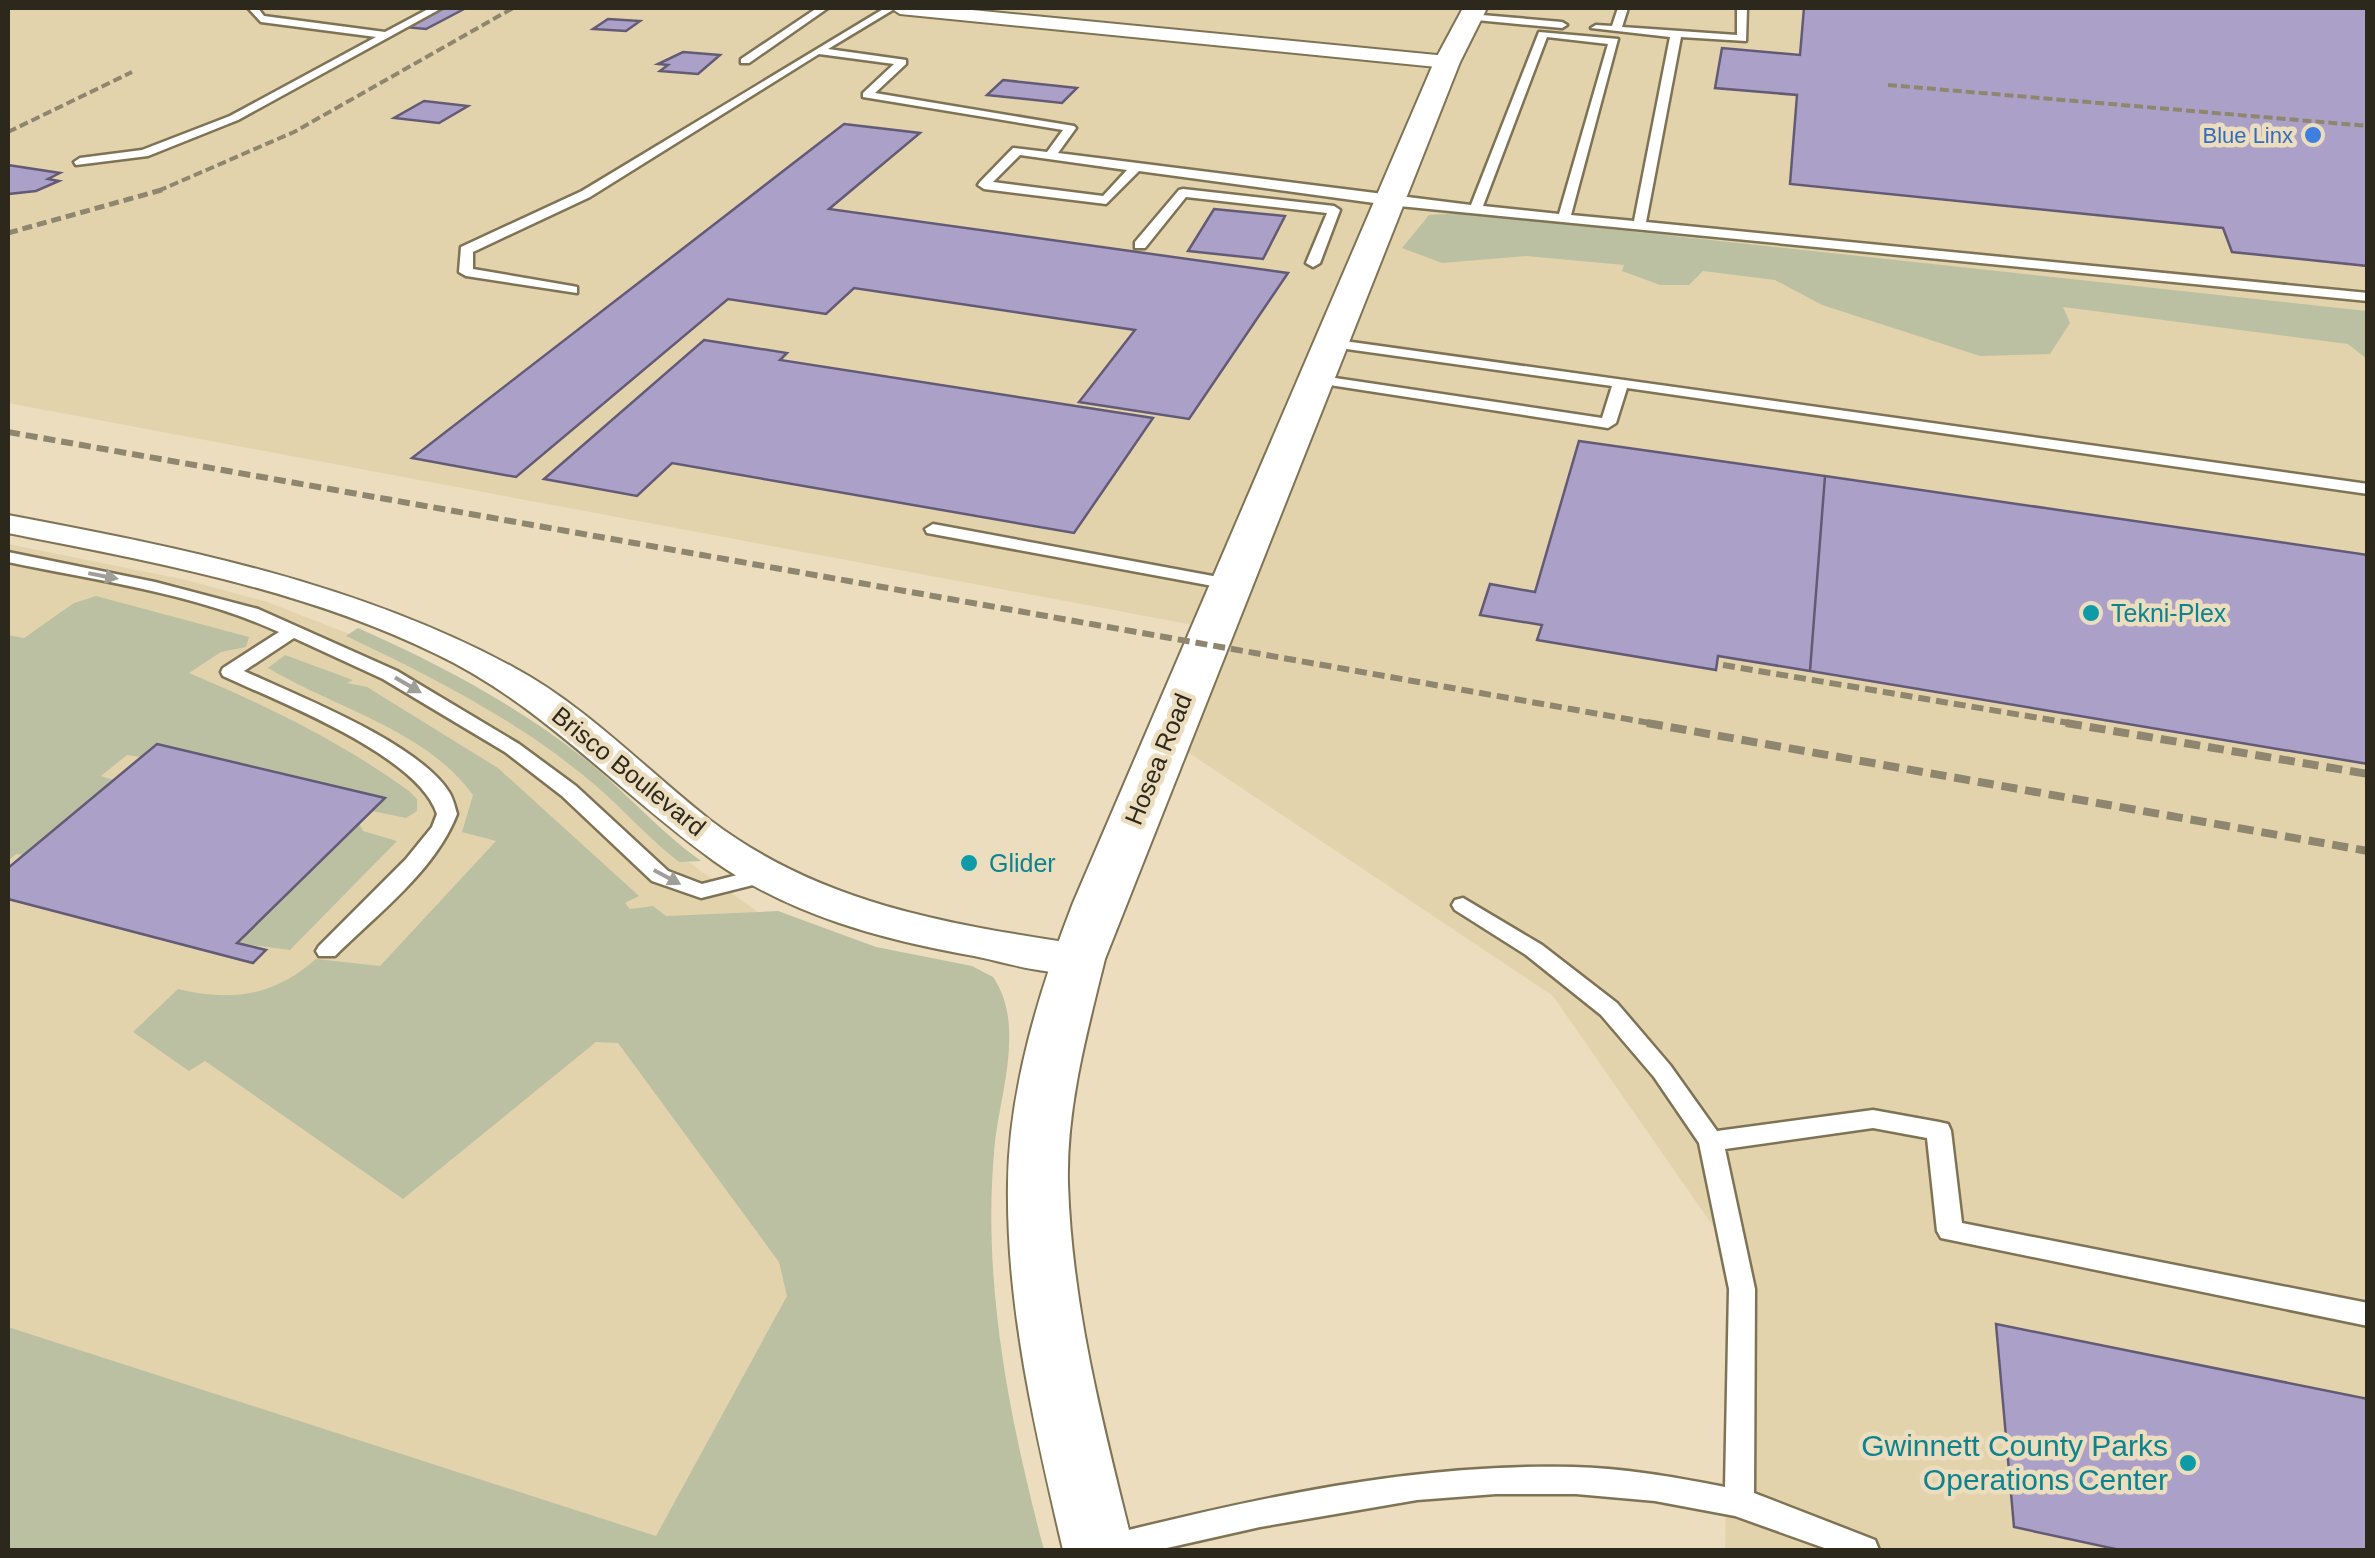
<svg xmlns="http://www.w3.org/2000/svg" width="2375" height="1558" viewBox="0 0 2375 1558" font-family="Helvetica,sans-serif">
<rect width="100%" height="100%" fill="#ebddbd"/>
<!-- built -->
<path fill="#e3d3ac" d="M8,8H2367V1550H1725L1731,1252L1553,996L1174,743L1220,630L8,403Z
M8,544L186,580L267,602L409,657L542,736L680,856L766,918L977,1550H8Z"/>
<!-- green -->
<path fill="#bbc0a2" d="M1462,213L2367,311V359L2348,344L2063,307L2070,323L2050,354L1980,356L1822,305L1775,280L1703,271L1689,285H1660L1622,271L1624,265L1526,256L1442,263L1402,248L1429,215Z
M96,596L249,637L246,647L221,652L189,673C267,706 340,741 409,791L417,799V811L406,818L372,811L384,797L157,744L141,757L127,755L101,776L114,780L23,855L16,854L8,861V635L24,638L74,603Z
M358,628C439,664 515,704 585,759C625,791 659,831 701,861L679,862C649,839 624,810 595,785C521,722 433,677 346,636Z
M285,655L353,680L347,683L367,687L498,768L639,896L625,903L630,909L653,906L666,916L778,911L876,947L972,966L993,977C1025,1023 1001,1091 995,1141C981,1279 1009,1418 1044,1550H8V1327L656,1536L787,1296L779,1262L618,1043L596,1042L403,1199L205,1061L189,1071L133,1032L178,989C232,1002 274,996 316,959L380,966L496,841L462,832L473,795C426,730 335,708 268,668Z
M359,823L363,831L397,841L290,950L237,943Z"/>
<!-- building -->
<path fill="#aba1c8" stroke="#635b76" stroke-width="2.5" d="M440,8H466L426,29L404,27Z
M1804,8H2368V266L2232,252L2223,228L1790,184L1797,95L1715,88L1722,48L1800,55Z
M608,19L640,21L626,31L593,29Z
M683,52L720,55L698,74L660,71L668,65L658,64Z
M1003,80L1077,88L1062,103L987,95Z
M424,101L468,106L439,123L394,118Z
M844,124L920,133L829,209L1288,273L1189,419L1079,402L1135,330L854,288L826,314L728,299L516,477L412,458Z
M8,165L60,173L48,179L59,181L36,191L8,194Z
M1214,209L1285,216L1263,259L1188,251Z
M704,340L787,353L780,360L1153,418L1074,533L672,463L637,496L544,479Z
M1579,441L1825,476L1810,671L1718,656L1716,670L1537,640L1542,625L1480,615L1490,584L1535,592Z
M1825,476L2368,555V764L1810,671Z
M157,744L385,798L237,943L266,950L253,963L8,899V868Z
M1996,1324L2368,1399V1550H2120L2014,1527Z"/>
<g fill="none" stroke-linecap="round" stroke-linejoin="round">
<!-- service casing -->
<g stroke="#7f7356" stroke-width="5">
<path id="service" d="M248,8H258L264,16L385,32L430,8H442L238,120L148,156L76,165L74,162L80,158L142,150L230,116L376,37L261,22Z
M817,8H828L749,63H741V59Z
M885,8H896L828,49L906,60V64L875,93L1074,126L1076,128L1058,153L1471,205L1539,32L1618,39L1571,215L1634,221L1670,37L1591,28L1596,25L1612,26L1618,8H1628L1622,27L1737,35V8H1747L1746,41L1681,37L1646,222L2368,293V301L1389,205L1139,171L1106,204L984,189L978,185L980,182L1013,148L1047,152L1063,130L863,97V93L894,64L819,54L590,197L473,252V269L572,286L577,287V293L466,276L459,272L461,247L582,191ZM1547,37L1608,44L1559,214L1483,206ZM1020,155L1127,170L1103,196L993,182Z
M1470,14L1562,22L1567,25L1562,28L1466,19Z
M1183,189L1334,206L1340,210L1320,263L1313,267L1306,263L1327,213L1186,197L1145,248H1135V242L1179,190Z
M1330,339L2368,484V494L1627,388L1616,423L1608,428L1310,382V376L1315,375L1602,418L1612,386L1325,346L1323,343Z
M933,524L1229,579L1238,584L1229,589L927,533L925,529Z
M8,552L155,582L258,609L397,671L519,744L576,786L668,871L702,884L765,868L776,875L773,880L701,898L652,881L562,796L505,752L383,679L294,638L244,671C298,696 417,742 449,792C453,798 455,807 457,814C435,871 377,914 335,956H319L316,951L319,946L406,859L432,827L437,814C418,755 279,702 223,676L221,672L223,668L279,632C194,593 98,581 8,562Z
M1463,898L1542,945L1617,1003L1670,1065L1717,1131L1873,1110L1939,1122L1948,1124L1951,1131L1962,1223L2368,1303V1326L1941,1238L1937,1231L1927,1138L1873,1128L1725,1149L1755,1289L1754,1493L1875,1540L1879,1550H1830L1735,1516L1655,1501L1576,1494H1496L1417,1500L1260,1527L1158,1550H1089L1093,1540L1104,1536C1258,1498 1413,1463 1573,1467C1624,1468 1674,1477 1725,1487L1729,1289L1699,1143L1654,1077L1601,1015L1526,955L1455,910L1452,905L1455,900Z"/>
</g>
<!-- minor casing -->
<g stroke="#7f7356" stroke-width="4">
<path id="minor" d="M891,8H952L1447,56L1457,62L1447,68L900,14Z
M8,515C182,548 355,582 513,667C586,706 645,769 710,820C819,903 946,924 1078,944L1093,949L1099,959L1093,969C1058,980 1009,963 974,956C883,940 790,915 714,861C618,792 543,705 436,654C301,588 153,562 8,533Z"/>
</g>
<!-- tertiary casing -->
<g stroke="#7f7356" stroke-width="4">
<path id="tertiary" d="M1463,8H1487L1460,62L1105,959C1087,1032 1066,1108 1068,1184C1072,1309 1104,1429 1134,1550H1063C1035,1430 1006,1307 1008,1183C1009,1088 1039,991 1073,903L1434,62Z"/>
</g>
<!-- service -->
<use href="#service" fill="#fff" fill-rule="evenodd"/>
<!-- minor -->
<use href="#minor" fill="#fff" fill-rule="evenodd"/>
<!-- tertiary -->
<use href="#tertiary" fill="#fff" fill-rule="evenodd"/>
<!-- rail-far3 -->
<path stroke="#8f866f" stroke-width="4" stroke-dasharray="9 4" stroke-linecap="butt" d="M1888,85L2368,126
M8,132L132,72
M158,191L294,132L513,8"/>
<!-- rail-far2 -->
<path stroke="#8f866f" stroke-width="5" stroke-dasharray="10 5" stroke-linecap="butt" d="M8,233L165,189"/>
<!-- rail-far1 -->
<path stroke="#8f866f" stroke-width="6" stroke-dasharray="12 6" stroke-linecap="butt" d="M8,432L1661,725
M1723,665L2081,725"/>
<!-- rail -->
<path stroke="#8f866f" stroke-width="8" stroke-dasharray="16 8" stroke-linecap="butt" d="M1647,723L2368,851
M2066,723L2368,774"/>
</g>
<!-- one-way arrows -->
<defs><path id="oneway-solid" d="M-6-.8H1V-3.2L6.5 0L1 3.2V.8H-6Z" transform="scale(2.5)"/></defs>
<g fill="#a09e99">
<use href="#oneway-solid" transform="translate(103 576) rotate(11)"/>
<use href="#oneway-solid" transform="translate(408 685) rotate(30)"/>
<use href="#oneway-solid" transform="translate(667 877) rotate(28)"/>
</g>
<!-- markers -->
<circle fill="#3f7fe0" stroke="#ebddbd" stroke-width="4" cx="2313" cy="135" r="10"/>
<g fill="#0f9aa8" stroke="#ebddbd" stroke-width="4">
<circle cx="2091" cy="613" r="10"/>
<circle cx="969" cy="863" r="10"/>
<circle cx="2188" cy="1463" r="10"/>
</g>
<g text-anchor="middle" stroke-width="9" stroke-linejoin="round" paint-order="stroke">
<!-- far-shop labels -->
<g font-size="22" fill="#366cbe" stroke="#ebddbd" text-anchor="end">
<text x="2293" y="143">Blue Linx</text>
</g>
<!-- culture labels -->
<g font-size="25" fill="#0d838f" stroke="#ebddbd" text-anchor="start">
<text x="2111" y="622">Tekni-Plex</text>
<text x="989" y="872">Glider</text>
</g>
<!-- street labels -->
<g font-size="25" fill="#2d281c" stroke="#ebddbd">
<text transform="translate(1158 759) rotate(-68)" y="9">Hosea Road</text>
<text transform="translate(629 771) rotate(39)" y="9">Brisco Boulevard</text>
</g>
<!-- near-culture labels -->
<g font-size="30" fill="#0d838f" stroke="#ebddbd" text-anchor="end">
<text x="2168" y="1456">Gwinnett County Parks<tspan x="2168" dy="34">Operations Center</tspan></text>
</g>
</g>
<!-- border -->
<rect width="2375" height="1558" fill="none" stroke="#2d281c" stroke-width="20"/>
</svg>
